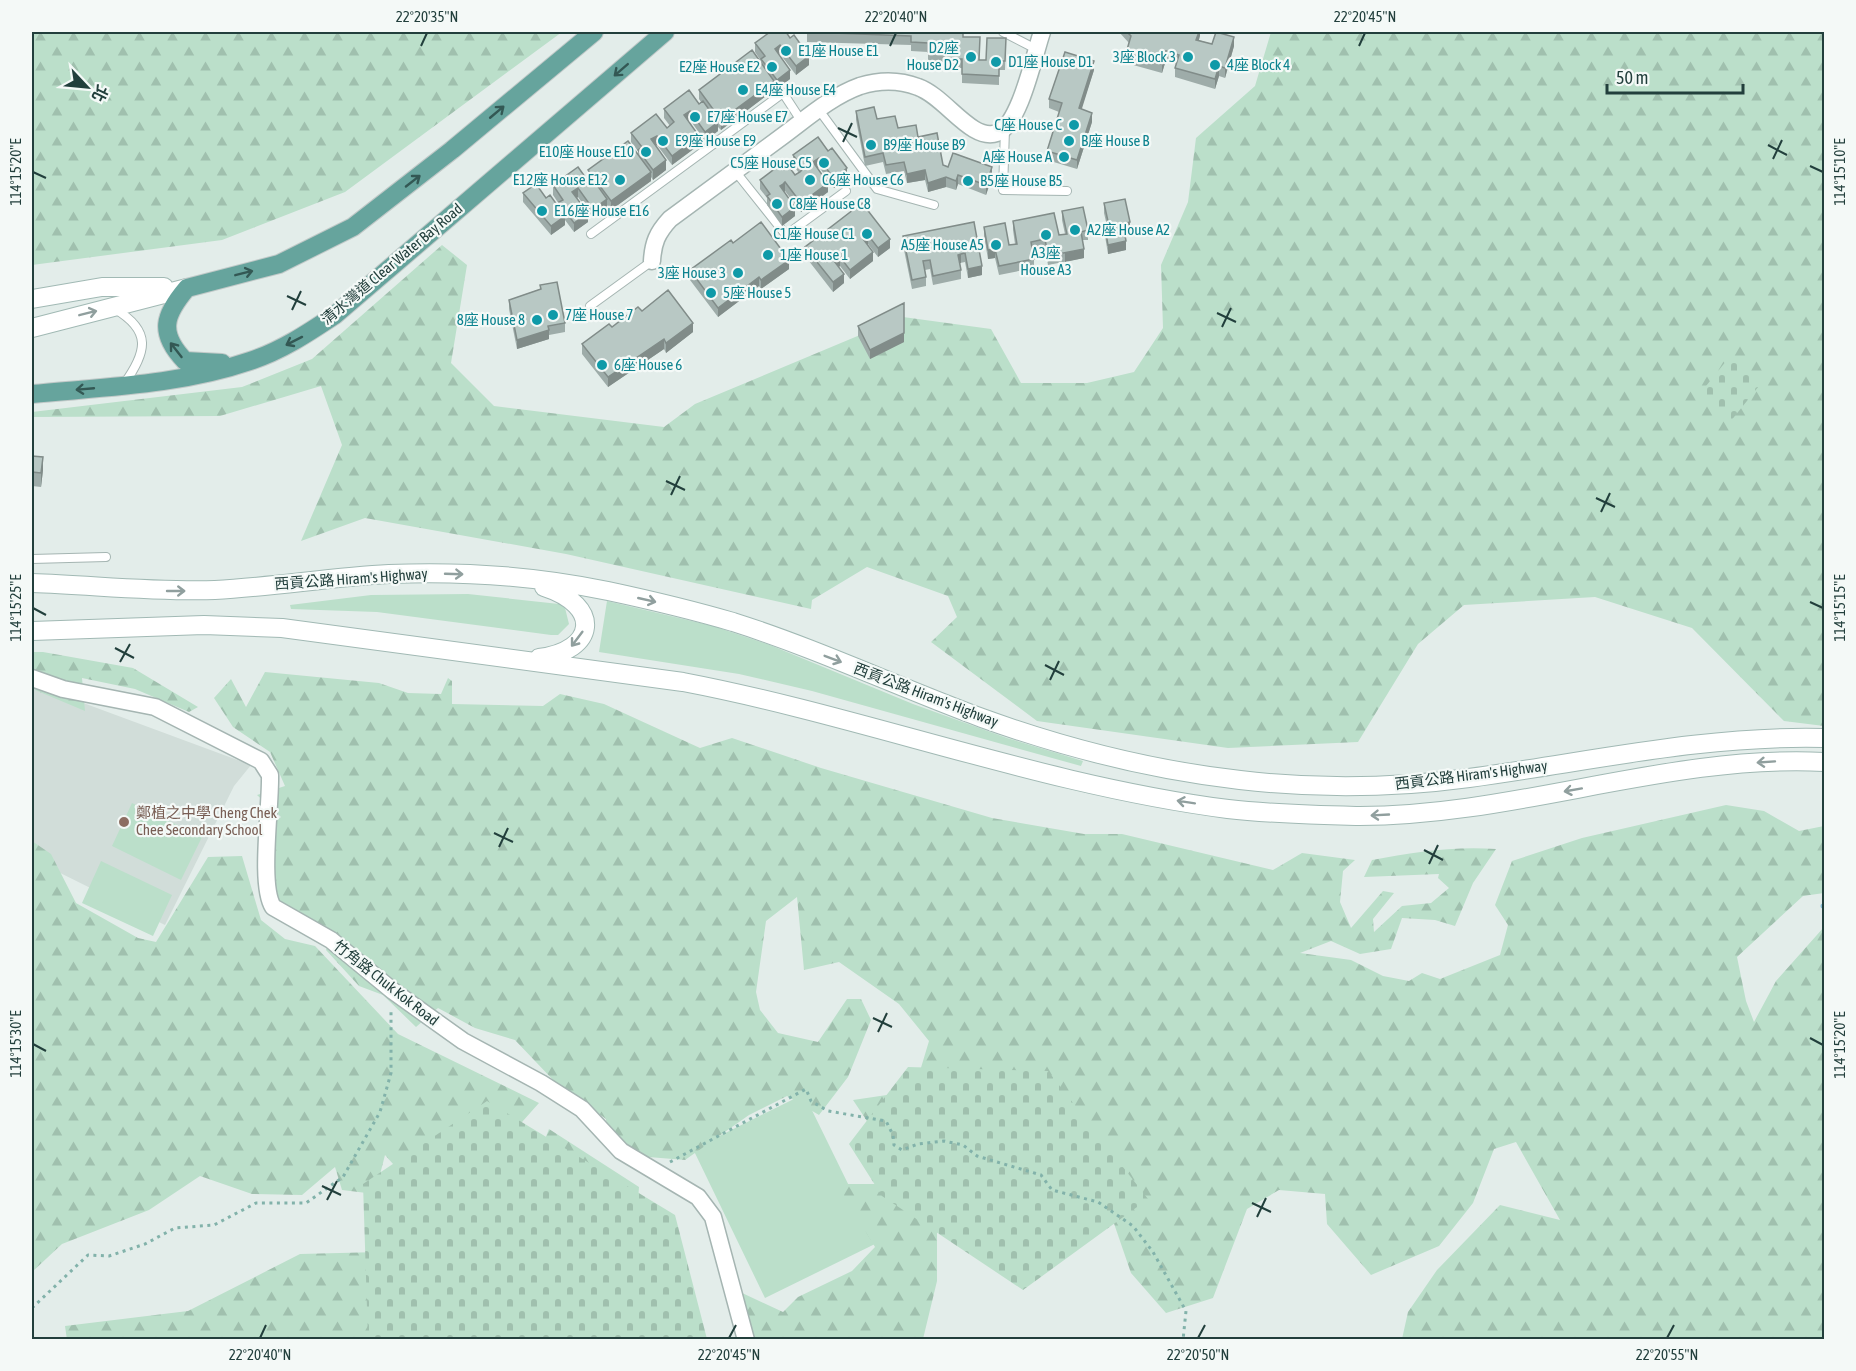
<svg xmlns="http://www.w3.org/2000/svg" width="1856" height="1371" viewBox="0 0 1856 1371" font-family="'Asap Condensed','Noto Sans TC',sans-serif">
<defs>
<pattern id="forest-firs" width="22" height="20" patternUnits="userSpaceOnUse" patternTransform="scale(1.5)"><rect width="22" height="20" fill="#bbdfca"/><path d="M5 1l3.5 6h-7zM16 11l3.5 6h-7z" fill="#a0c0ae"/></pattern>
<pattern id="cemetery-stones" width="16" height="16" patternUnits="userSpaceOnUse" patternTransform="scale(1.5)"><rect width="16" height="16" fill="#bbdfca"/><path d="M2 7V4a2 2 0 0 1 4 0v3zM10 15v-3a2 2 0 0 1 4 0v3z" fill="#a0c0ae"/></pattern>
</defs>
<rect width="100%" height="100%" fill="#e3edea"/>
<!-- built -->
<path fill="#d1ddd9" d="M32,684L251,765L234,786L165,925L32,859Z"/>
<!-- grass -->
<path fill="#bbdfca" d="M468,594L559,604L565,608L569,624L558,635H551L377,612L291,609L290,605L371,595Z
M607,601L713,626L770,645L913,704L1007,738L1083,761L1081,766L812,691L739,674L599,652Z
M132,803L202,837L181,880L112,846Z
M101,861L172,895L153,936L82,903Z
M804,1094L877,1243L765,1298L693,1149Z"/>
<!-- forest -->
<path fill="url(#forest-firs)" d="M32,32H562L345,192L222,240L32,265Z
M1271,32H1824V726L1784,721L1692,628L1595,597L1464,605L1418,644L1358,742L1228,748L1037,721L931,642L957,617L948,596L867,567L812,600L811,609L566,554L365,518L301,541L342,445L321,386L220,416L32,417V412L242,387L312,359L442,245L467,265L451,363L494,406L664,427L695,404L903,317L991,329L1021,383H1087L1134,372L1163,328L1161,265L1188,202L1196,138L1255,86Z
M32,652H43L133,668L198,707L189,712L135,689L82,678L85,711L35,690L43,675L32,671Z
M265,672L379,683L408,693L441,694L448,678L452,681V704L543,706L560,694L604,704L700,748L732,738L821,768L992,818L1084,834H1122L1273,870L1302,853L1355,860L1343,871L1340,902L1351,928L1383,891L1394,893L1373,919L1374,932L1402,906L1431,903L1449,888L1438,878L1439,874L1364,877L1372,860C1413,852 1454,846 1496,849L1473,883L1455,926L1435,920L1402,918L1391,949L1360,954L1331,941L1300,953L1351,960L1383,976L1409,981L1422,973L1440,979L1500,955L1508,925L1495,905L1512,861L1582,838L1726,805L1764,811L1799,831L1824,826V893L1803,896L1737,957L1746,1001L1754,1022L1776,981L1824,927V1339H1402L1408,1312L1437,1270L1500,1205L1560,1220L1516,1142L1494,1149L1473,1203L1439,1246L1371,1275L1327,1224L1325,1194L1279,1190L1247,1209L1213,1298L1166,1313L1131,1273L1109,1209L893,1160L853,1100L914,1091L929,1041L899,1004L839,962L804,970L797,897L766,921L756,992L760,1010L778,1033L818,1042L847,999H861L871,1020L848,1077L819,1115L787,1096L749,1115L685,1160L612,1154L606,1119L555,1082L515,1040L475,1028L438,1008L416,1027L383,995L359,986L326,950L328,943L259,882L260,834L281,817L257,795L285,786L270,752L233,727L214,698L231,679L246,707Z
M32,841L51,854L76,903L138,938L156,942L208,857L242,856L261,920L285,939L315,946L398,1034L539,1103L505,1141L532,1172L549,1129L639,1187L637,1214L426,1201L385,1155L375,1194L342,1190L335,1167L302,1195L252,1194L200,1176L149,1210L62,1244L32,1272Z
M837,1184H917L937,1195V1281L923,1339H747L740,1292L783,1312L798,1297L852,1271L875,1247Z
M379,1252L382,1339L67,1340L65,1326L188,1311L300,1254Z"/>
<!-- cemetery -->
<path fill="url(#cemetery-stones)" d="M1731,355L1763,381L1730,422L1698,396Z
M908,1067L1048,1071L1148,1199L1023,1290L882,1196L849,1144Z
M487,1101L675,1215L707,1339H368L363,1184Z"/>
<g fill="none" stroke-linecap="round" stroke-linejoin="round">
<!-- stream -->
<path stroke="#89bed4" stroke-width="5" d="M1823,906H1824"/>
<!-- lane casing -->
<g stroke="#a5b5b2" stroke-width="10">
<path id="lane" d="M1003,32L1036,49
M819,110L877,189L934,205
M1005,129L1003,190L1067,191
M735,171L786,235L846,191
M591,234L783,93L802,122
M590,306L652,261
M115,309C152,331 147,352 124,384
M32,559L106,557"/>
</g>
<!-- street casing -->
<g stroke="#a5b5b2" stroke-width="19">
<path id="street" d="M652,261C653,243 657,233 670,219C708,191 746,163 784,135C807,118 832,96 860,86C879,80 900,80 918,87C946,97 971,142 997,133C1020,125 1034,55 1042,32
M32,678L63,689L155,707L261,761L270,775C271,806 259,885 273,907L331,940L393,991L463,1041L541,1083L582,1109L621,1151L698,1197L713,1217L746,1340"/>
</g>
<!-- secondary casing -->
<g stroke="#a1b9b4" stroke-width="20">
<path id="secondary" d="M32,299L102,287H164
M32,328L187,288
M32,583C93,585 153,592 215,590C273,587 331,577 389,574C462,571 536,576 608,591C650,600 692,610 733,622C818,649 898,687 982,718C1065,748 1152,770 1240,780C1315,789 1394,788 1469,778C1588,762 1704,735 1824,738
M32,631L204,625L282,628L683,682C866,717 1042,785 1228,809C1270,814 1313,815 1356,816C1514,817 1667,754 1824,762
M539,658C596,651 603,606 544,587"/>
</g>
<!-- primary casing -->
<g stroke="#c1c9c8" stroke-width="20">
<path id="primary" d="M222,363L185,361C158,333 164,315 187,288L279,264L353,227L452,150L594,32
M32,394C105,387 180,385 250,361C281,351 308,333 335,315L665,32"/>
</g>
<!-- path -->
<path stroke="#82b2aa" stroke-width="3" stroke-dasharray="3 4.5" stroke-linecap="butt" d="M670,1162L806,1089L811,1101L828,1111L886,1121L893,1135L894,1145L902,1150L918,1144L944,1141L963,1145L977,1156L1041,1175L1052,1190L1098,1202L1133,1226L1153,1252L1186,1311L1183,1340
M32,1308L88,1255L109,1256L145,1244L175,1228L214,1225L256,1203H306L343,1177L380,1112L391,1073V1011"/>
<!-- lane -->
<use href="#lane" stroke="#fff" stroke-width="8"/>
<!-- street -->
<use href="#street" stroke="#fff" stroke-width="16"/>
<!-- secondary -->
<use href="#secondary" stroke="#fff" stroke-width="18"/>
<!-- primary -->
<use href="#primary" stroke="#66a49d" stroke-width="18"/>
</g>
<!-- wall -->
<path fill="#9eaca9" d="M770,32L809,65L796,75L780,54L779,55L790,79L777,89L774,86V90L721,130L718,127V131L705,141L690,120L689,121L699,145L672,165L657,145L656,146L666,170L653,180L651,177V181L611,210L607,205V208L593,218L578,197L577,198L588,222L574,232L565,220V225L551,235L523,202V193L546,198L559,207V204L553,195V185L588,181L589,180L588,170L638,153V151L631,142V133L667,128L670,126L664,118V109L699,104L701,102L699,99V90L761,64V61L755,52V43Z
M807,32L964,37L980,60H986L1006,38L1005,70H999V85L962,83V68H945V62H928V52L911,51V45L807,42Z
M1119,32H1200L1199,40L1212,44L1234,46L1225,78L1219,76L1215,89L1175,77V68L1177,64L1166,60L1162,73L1126,63V53L1129,43Z
M1094,70L1081,109L1092,122L1077,169L1047,160V151L1059,112L1049,108V99Z
M856,111L918,137L943,165L992,177L986,195L958,184L956,190L946,187L928,192L925,180L907,183L904,171L886,174L883,162L865,166L856,120Z
M818,137L847,178L834,188L819,167L817,168L828,192L801,212L785,191L784,192L795,216L782,226L767,205V198L760,189V180L795,175L799,173L793,165V155Z
M862,203L890,248L878,257L868,244L867,245L873,261L850,279L840,266L839,267L844,283L833,292L805,256V247Z
M1104,203L1130,231L1124,233L1126,250L1108,254L1105,236V227L1107,226L1104,213Z
M1062,211L1088,230V240H1082L1084,258L1048,265L1045,248L1033,250L1034,259V268L999,275L995,258L988,259L984,236V227L1009,245L1015,244L1013,230V221L1059,235L1065,234L1062,220Z
M974,222L982,275L968,278L965,262L960,263L961,270V279L933,285L930,269L925,270L926,277V286L912,289L903,245V236Z
M733,243L789,269L761,289L759,286L718,317L690,280V270Z
M540,285L565,323V332L549,335V339L517,349L509,309V300L540,289Z
M904,303V342L870,359L858,336V326Z
M642,311L693,332L666,353L664,349L608,387L582,354V344Z
M32,456L43,470L41,487L32,486Z"/>
<!-- shaded-wall -->
<path fill="#818c89" d="M1199,32H1200V36L1196,49V40Z
M1234,37V46L1225,78V68Z
M780,45V54L775,58V49Z
M1166,51V60L1162,73V64Z
M809,56V65L796,75V66Z
M1094,61V70L1079,118V108Z
M1219,66V76L1215,89V79Z
M790,70V79L777,89V80Z
M774,81V90L721,130V120Z
M690,111V120L684,124V115Z
M1092,113V122L1077,169V160Z
M718,122V131L705,141V132Z
M657,136V145L651,149V139Z
M699,136V145L672,165V156Z
M819,158V167L813,171V162Z
M666,160V170L653,180V170Z
M992,167V177L986,195V185Z
M847,168V178L834,188V179Z
M925,170V180L907,183V174Z
M651,172V181L611,210V201Z
M958,175V184L956,190V181Z
M946,177V187L928,192V183Z
M785,182V191L780,195V186Z
M828,183V192L801,212V203Z
M578,188V197L572,202V192Z
M607,199V208L593,218V209Z
M795,207V216L782,226V217Z
M588,213V222L574,232V223Z
M565,216V225L551,235V226Z
M1130,222V231L1123,233V224Z
M868,235V244L863,248V239Z
M890,239V248L878,257V248Z
M1126,241V250L1108,254V245Z
M995,249V258L988,259V250Z
M1084,249V258L1065,262V253Z
M873,252V261L850,279V270Z
M961,254V263L958,264V255Z
M840,257V266L834,270V261Z
M789,260V269L761,289V280Z
M982,266V275L968,278V269Z
M844,274V283L833,292V282Z
M759,277V286L718,317V308Z
M693,323V332L666,353V343Z
M549,330V339L517,349V340Z
M904,333V342L870,359V350Z
M664,339V349L608,387V377Z
M43,457V470L41,487V473Z"/>
<!-- building -->
<path fill="#b8c8c4" stroke="#818c89" stroke-width="1.5" d="M770,32H786L790,38L794,35L809,56L796,66L780,45L775,49L790,70L777,80L761,59L765,56L755,43Z
M807,32H963V37H980L979,60H986L987,38H1006L1005,61H999V76L962,74V59H945V53L928,52V43L911,42V36Z
M1127,32H1199L1196,40L1212,44L1216,32L1234,37L1225,68L1219,66L1215,79L1175,68L1179,55L1166,51L1162,64L1126,53L1131,36Z
M752,50L774,81L721,120L699,90Z
M1065,52L1094,61L1079,108L1092,113L1077,160L1047,151L1062,103L1049,99Z
M689,90L699,104L703,101L718,122L705,132L690,111L684,115L699,136L672,156L657,136L651,139L666,160L653,170L638,150L642,147L631,133L656,114L667,128L674,122L664,109Z
M874,107L877,119L895,116L898,128L916,125L918,137L937,133L943,165L948,167L953,153L992,167L986,185L958,175L956,181L946,177L928,183L925,170L907,174L904,162L886,165L883,153L865,157L856,111Z
M818,137L828,151L832,148L847,168L834,179L819,158L813,162L828,183L801,203L785,182L783,184L780,186L795,207L782,217L767,196L770,194L760,180L785,161L795,175L800,172L803,169L793,155Z
M628,141L651,172L611,201L588,170Z
M578,167L588,181L592,178L607,199L593,209L578,188L572,192L588,213L574,223L559,202L563,200L553,185Z
M536,184L546,198L550,195L565,216L551,226L523,193Z
M1125,199L1130,222L1123,224L1126,241L1108,245L1105,227L1109,226L1104,203Z
M862,203L890,239L878,248L868,235L863,239L873,252L850,270L840,257L834,261L844,274L833,282L805,247Z
M1083,207L1088,230L1081,232L1084,249L1048,256L1045,239L1031,242L1034,259L999,266L995,249L988,250L984,227L1005,223L1009,245L1017,244L1013,221L1054,213L1059,235L1067,234L1062,211Z
M761,222L789,260L761,280L759,277L718,308L690,270L731,240L733,243Z
M974,222L982,266L968,269L965,253L961,254L958,255L961,270L933,276L930,260L923,261L926,277L912,280L903,236Z
M557,282L565,323L548,326L549,330L517,340L509,300L541,289L540,285Z
M668,290L693,323L666,343L664,339L608,377L582,344L609,324L612,327L638,307L642,311Z
M904,303V333L870,350L858,326Z
M32,456L43,457L41,473L32,472Z"/>
<!-- one-way arrows -->
<defs><path id="oneway-shaft" d="M-6 0H5M1.5-3L5.5 0L1.5 3" fill="none" stroke-width="1.6" stroke-linecap="round" stroke-linejoin="round" transform="scale(1.5)"/></defs>
<g stroke="#335854">
<use href="#oneway-shaft" transform="translate(621 70) rotate(139)"/>
<use href="#oneway-shaft" transform="translate(497 112) rotate(-40)"/>
<use href="#oneway-shaft" transform="translate(413 181) rotate(-38)"/>
<use href="#oneway-shaft" transform="translate(244 273) rotate(-14)"/>
<use href="#oneway-shaft" transform="translate(294 341) rotate(153)"/>
<use href="#oneway-shaft" transform="translate(176 350) rotate(-128)"/>
<use href="#oneway-shaft" transform="translate(85 389) rotate(175)"/>
</g>
<g stroke="#909f9e">
<use href="#oneway-shaft" transform="translate(88 313) rotate(-14)"/>
<use href="#oneway-shaft" transform="translate(454 574) rotate(2)"/>
<use href="#oneway-shaft" transform="translate(176 591)"/>
<use href="#oneway-shaft" transform="translate(647 600) rotate(13)"/>
<use href="#oneway-shaft" transform="translate(577 639) rotate(127)"/>
<use href="#oneway-shaft" transform="translate(833 659) rotate(21)"/>
<use href="#oneway-shaft" transform="translate(1766 762) rotate(176)"/>
<use href="#oneway-shaft" transform="translate(1573 790) rotate(170)"/>
<use href="#oneway-shaft" transform="translate(1186 802) rotate(-171)"/>
<use href="#oneway-shaft" transform="translate(1380 815) rotate(177)"/>
</g>
<!-- ticks -->
<path fill="none" stroke="#223f3c" stroke-width="2" d="M421,46L427,33M890,46L896,33M1359,46L1365,33M838,128L857,137M843,142L852,123M1768,145L1787,155M1773,159L1782,140M1810,166L1823,172M33,172L46,178M287,296L306,305M292,310L301,291M1217,313L1236,322M1222,327L1231,308M666,481L685,490M671,495L680,476M1596,498L1615,507M1601,512L1610,493M1810,602L1823,608M33,608L46,615M115,648L134,658M120,662L130,644M1045,665L1064,675M1050,680L1059,661M494,833L513,842M499,847L508,828M1424,850L1443,860M1429,864L1438,845M873,1018L892,1027M878,1032L887,1013M1810,1038L1823,1045M33,1044L46,1051M322,1186L341,1195M327,1200L337,1181M1252,1203L1271,1212M1257,1217L1266,1198M260,1338L266,1325M729,1338L736,1325M1198,1338L1205,1325M1667,1338L1674,1325"/>
<!-- markers -->
<g fill="#0f9aa8" stroke="#f4f9f7" stroke-width="2">
<circle cx="786" cy="51" r="6"/>
<circle cx="971" cy="57" r="6"/>
<circle cx="1188" cy="57" r="6"/>
<circle cx="996" cy="62" r="6"/>
<circle cx="1215" cy="65" r="6"/>
<circle cx="772" cy="67" r="6"/>
<circle cx="743" cy="90" r="6"/>
<circle cx="695" cy="117" r="6"/>
<circle cx="1074" cy="125" r="6"/>
<circle cx="663" cy="141" r="6"/>
<circle cx="1069" cy="141" r="6"/>
<circle cx="871" cy="145" r="6"/>
<circle cx="646" cy="152" r="6"/>
<circle cx="1064" cy="157" r="6"/>
<circle cx="824" cy="163" r="6"/>
<circle cx="620" cy="180" r="6"/>
<circle cx="810" cy="180" r="6"/>
<circle cx="968" cy="181" r="6"/>
<circle cx="777" cy="204" r="6"/>
<circle cx="542" cy="211" r="6"/>
<circle cx="1075" cy="230" r="6"/>
<circle cx="867" cy="234" r="6"/>
<circle cx="1046" cy="235" r="6"/>
<circle cx="996" cy="245" r="6"/>
<circle cx="768" cy="255" r="6"/>
<circle cx="738" cy="273" r="6"/>
<circle cx="711" cy="293" r="6"/>
<circle cx="553" cy="315" r="6"/>
<circle cx="537" cy="320" r="6"/>
<circle cx="602" cy="365" r="6"/>
</g>
<circle fill="#8d6e63" stroke="#f4f9f7" stroke-width="2" cx="124" cy="822" r="6"/>
<g text-anchor="middle" stroke-width="4.5" stroke-linejoin="round" paint-order="stroke">
<!-- culture labels -->
<g font-size="15" fill="#0d838f" stroke="#f4f9f7" text-anchor="start">
<text x="959" y="53" text-anchor="end">D2座<tspan x="959" dy="17">House D2</tspan></text>
<text x="798" y="56">E1座 House E1</text>
<text x="1176" y="62" text-anchor="end">3座 Block 3</text>
<text x="1008" y="67">D1座 House D1</text>
<text x="1227" y="70">4座 Block 4</text>
<text x="760" y="72" text-anchor="end">E2座 House E2</text>
<text x="755" y="95">E4座 House E4</text>
<text x="707" y="122">E7座 House E7</text>
<text x="1062" y="130" text-anchor="end">C座 House C</text>
<text x="675" y="146">E9座 House E9</text>
<text x="1081" y="146">B座 House B</text>
<text x="883" y="150">B9座 House B9</text>
<text x="634" y="157" text-anchor="end">E10座 House E10</text>
<text x="1052" y="162" text-anchor="end">A座 House A</text>
<text x="812" y="168" text-anchor="end">C5座 House C5</text>
<text x="608" y="185" text-anchor="end">E12座 House E12</text>
<text x="822" y="185">C6座 House C6</text>
<text x="980" y="186">B5座 House B5</text>
<text x="789" y="209">C8座 House C8</text>
<text x="554" y="216">E16座 House E16</text>
<text x="1087" y="235">A2座 House A2</text>
<text x="855" y="239" text-anchor="end">C1座 House C1</text>
<text x="984" y="250" text-anchor="end">A5座 House A5</text>
<text x="1046" y="258" text-anchor="middle">A3座<tspan x="1046" dy="17">House A3</tspan></text>
<text x="780" y="260">1座 House 1</text>
<text x="726" y="278" text-anchor="end">3座 House 3</text>
<text x="723" y="298">5座 House 5</text>
<text x="565" y="320">7座 House 7</text>
<text x="525" y="325" text-anchor="end">8座 House 8</text>
<text x="614" y="370">6座 House 6</text>
</g>
<!-- street labels -->
<g font-size="15" fill="#223f3c" stroke="#f4f9f7">
<text transform="translate(392 264) rotate(-40)" y="5">清水灣道 Clear Water Bay Road</text>
<text transform="translate(351 579) rotate(-4)" y="5">西貢公路 Hiram's Highway</text>
<text transform="translate(926 695) rotate(21)" y="5">西貢公路 Hiram's Highway</text>
<text transform="translate(1471 775) rotate(-7)" y="5">西貢公路 Hiram's Highway</text>
<text transform="translate(386 983) rotate(38)" y="5">竹角路 Chuk Kok Road</text>
</g>
<!-- education labels -->
<g font-size="15" fill="#785e54" stroke="#f4f9f7" text-anchor="start">
<text x="136" y="818">鄭植之中學 Cheng Chek<tspan x="136" dy="17">Chee Secondary School</tspan></text>
</g>
</g>
<!-- border -->
<rect width="1856" height="1371" fill="none" stroke="#f4f9f7" stroke-width="66"/>
<!-- north arrow -->
<g transform="translate(87 87) rotate(116)" stroke="#f4f9f7" stroke-width="4.5" paint-order="stroke">
<path d="M0-4.5L10 22L0 15L-10 22Z" fill="#223f3c"/>
<text y="-9" font-size="16" font-weight="bold" text-anchor="middle" fill="#223f3c">北</text>
</g>
<!-- scale -->
<path d="M1607 84v9h136v-9" fill="none" stroke="#223f3c" stroke-width="3"/>
<text x="1616" y="84" font-size="18" fill="#223f3c" stroke="#f4f9f7" stroke-width="4.5" paint-order="stroke">50 m</text>
<rect x="33" y="33" width="1790" height="1305" fill="none" stroke="#223f3c" stroke-width="2"/>
<g font-size="15" text-anchor="middle" fill="#223f3c">
<text x="427" y="22">22°20'35"N</text>
<text x="896" y="22">22°20'40"N</text>
<text x="1365" y="22">22°20'45"N</text>
<text transform="translate(16 172) rotate(-90)" y="5">114°15'20"E</text>
<text transform="translate(1840 172) rotate(-90)" y="5">114°15'10"E</text>
<text transform="translate(16 608) rotate(-90)" y="5">114°15'25"E</text>
<text transform="translate(1840 608) rotate(-90)" y="5">114°15'15"E</text>
<text transform="translate(16 1044) rotate(-90)" y="5">114°15'30"E</text>
<text transform="translate(1840 1045) rotate(-90)" y="5">114°15'20"E</text>
<text x="260" y="1360">22°20'40"N</text>
<text x="729" y="1360">22°20'45"N</text>
<text x="1198" y="1360">22°20'50"N</text>
<text x="1667" y="1360">22°20'55"N</text>
</g>
</svg>
